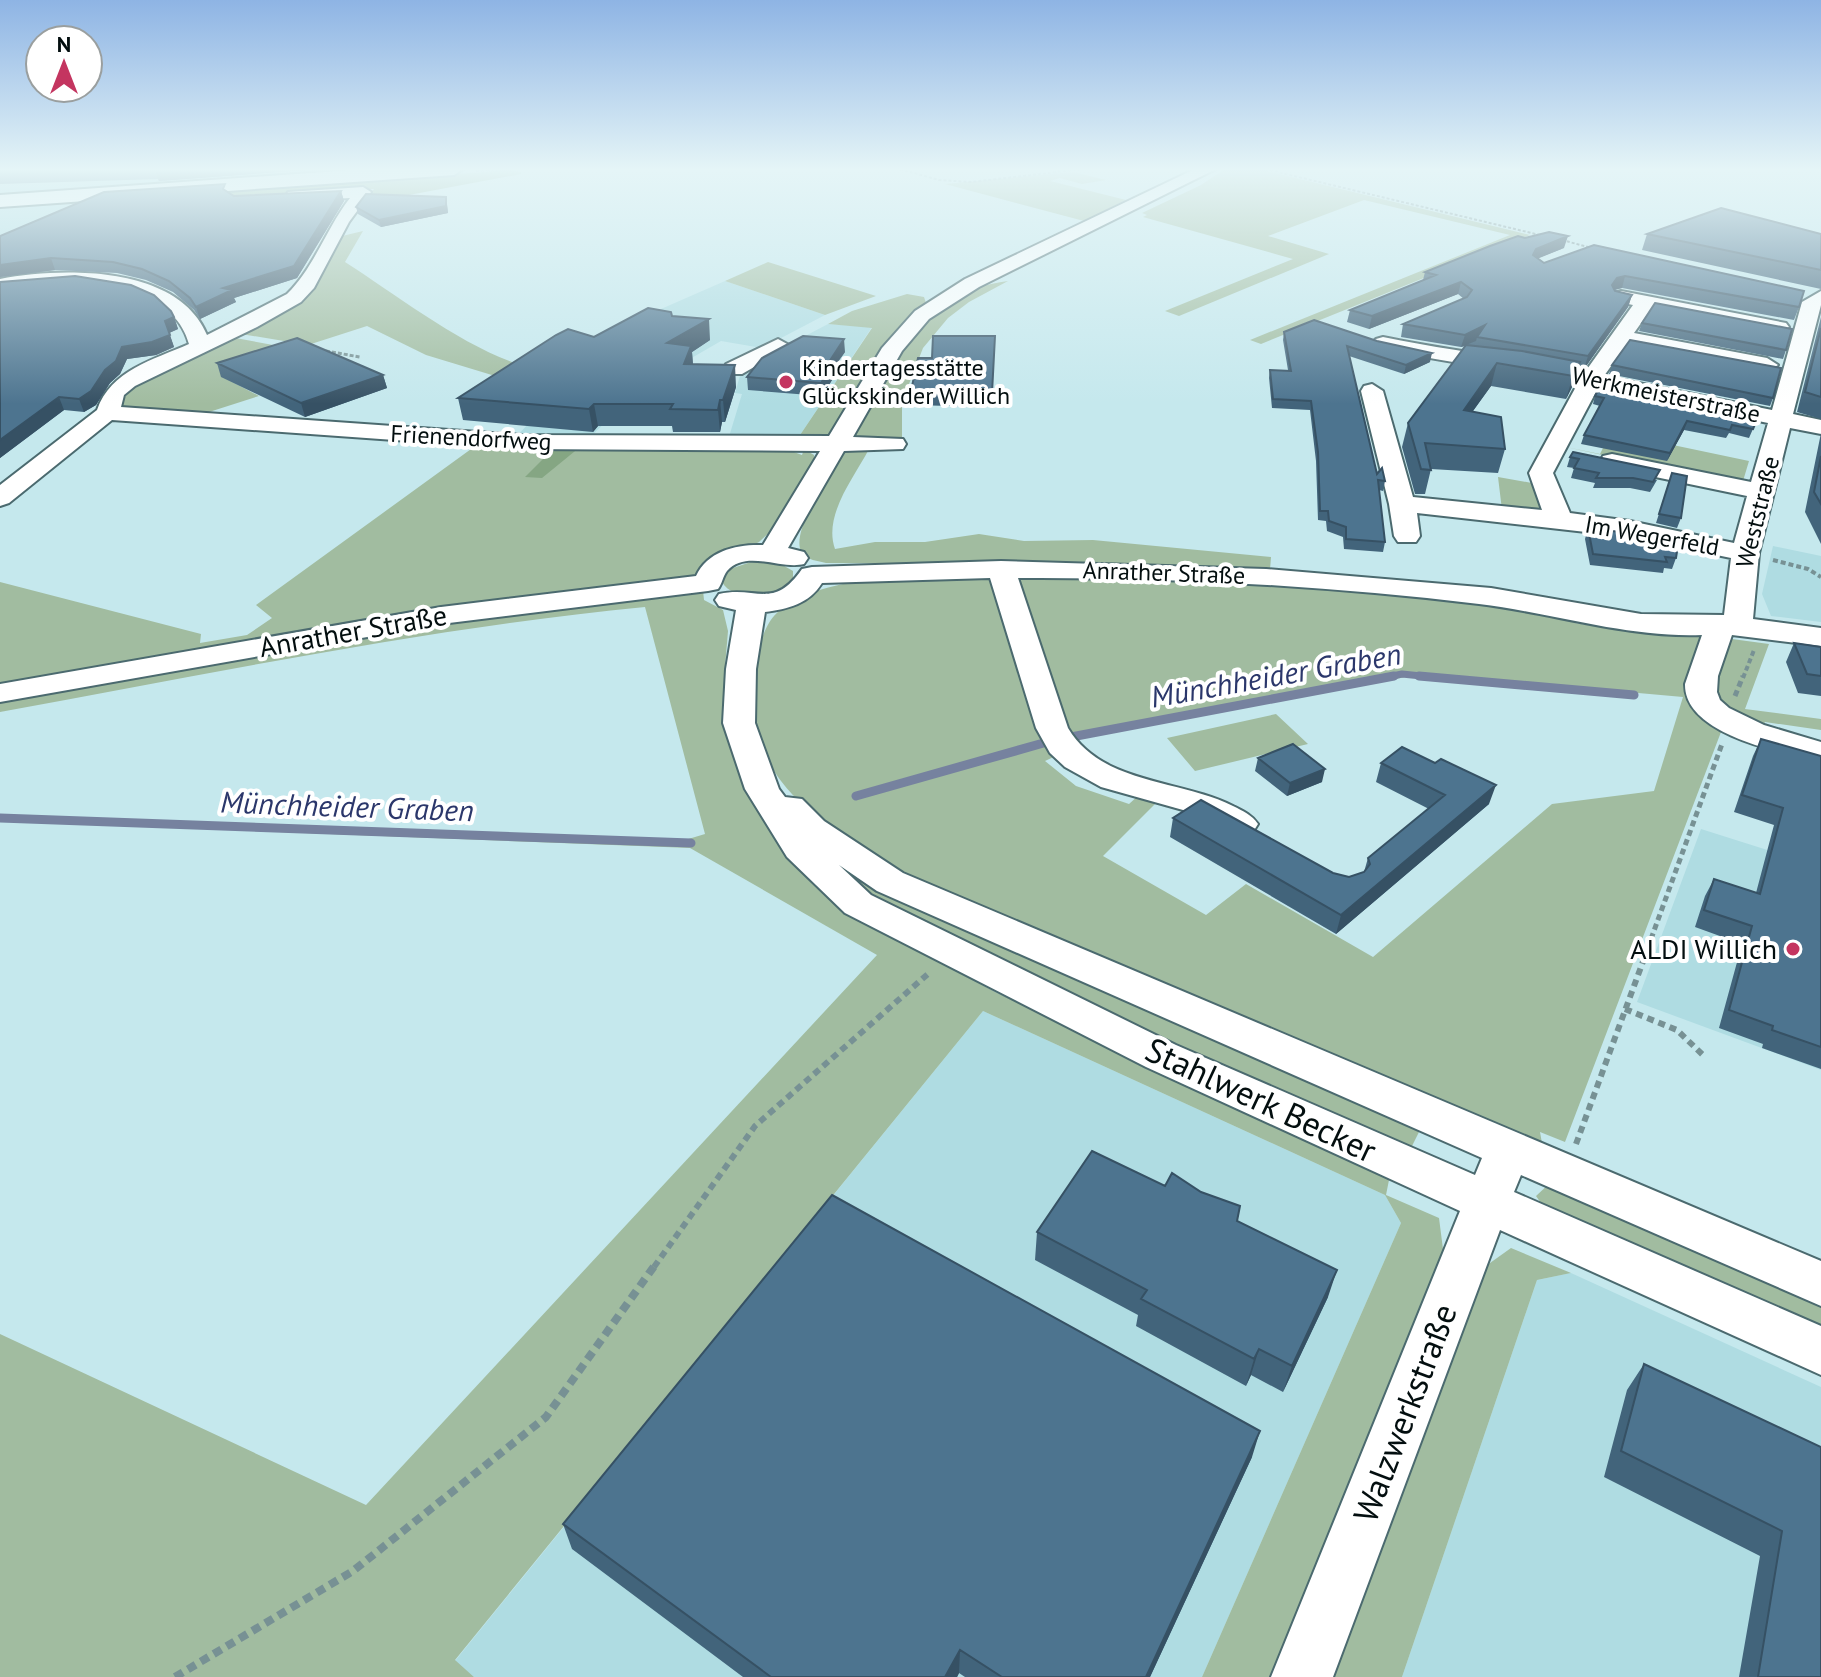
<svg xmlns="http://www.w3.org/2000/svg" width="1821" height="1677" viewBox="0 0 1821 1677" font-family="'PT Sans',sans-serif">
<rect width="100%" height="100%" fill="#c5e8ed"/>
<!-- built -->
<path fill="#afdce2" d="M0,169H364L0,196Z
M169,196L0,238V208Z
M725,281L825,315L762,348L721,341L643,386L587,440L514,439L563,387L542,361Z
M828,324L872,327L796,441L728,440L742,394L735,393L741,372H737Z
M1773,546L1821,556V622L1771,616L1762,594Z
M1701,829L1821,867V1070L1637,1002Z
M983,1011L1385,1195L1401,1223L1202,1677H474L455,1661Z
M1571,1273L1821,1387V1677H1402L1537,1280Z"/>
<!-- green -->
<path fill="#a1bca0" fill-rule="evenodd" d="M1225,169H1259L1530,235L1261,344L1250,340L1510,235L1364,200L1268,236L1329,254L1179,316L1165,311L1293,259L1143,217L1147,215L1142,213L1201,185Z
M1073,172L1106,180L1082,184L1060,178L1050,181L1126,200L1084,221L945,184Z
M363,231L345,262C400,297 469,352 531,368L512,381L426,355L367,326L308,345L235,333L299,301L338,237Z
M768,262L876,296L825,315L725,281Z
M1008,281L969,302L948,318L923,348L902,402V440L850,441C887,372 921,291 1008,281Z
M907,294L924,297L926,303C882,338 859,386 831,434L822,439L796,441L872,328L828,324L852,311Z
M230,337L300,350L221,376L259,396L206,413L122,408L120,402L124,392Z
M1611,432L1749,461L1743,481L1731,483L1566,447L1600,454Z
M478,444L596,447L610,451L783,448L802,455L804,449L814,455V465L774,528L759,542L701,571L704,600L723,610L728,631L724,679L728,735L750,796L857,917L997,993L1391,1170L1386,1195L1439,1218L1444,1257L1274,1677H1202L1401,1223L1385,1195L983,1011L455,1660L474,1677H0V1334L366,1505L877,955L690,848L0,821V815L685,840L705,834L645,607C428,628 214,673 0,712V582L201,634L200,643L247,635L272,618L256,605Z
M845,448L869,449C854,478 823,515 835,549L875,542H925L979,534L1024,541L1093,540L1271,557L1270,570L1145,565L826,563C818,561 807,560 802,553C788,533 834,467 845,448Z
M1498,477L1532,483L1537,488L1540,509L1536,512L1502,510Z
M757,560L779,563L793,571V583C777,598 734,603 722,582L727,570Z
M1138,576L1425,596L1576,616L1575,623L1632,632L1701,635L1685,694L1721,732L1565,1142L1540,1132L1543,1149L894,873C855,845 811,820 781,781C768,764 758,742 753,721C747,696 757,634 774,616C795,593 835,585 864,580ZM1404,672L1683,697L1654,791L1552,804L1373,957L1246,884L1206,915L1103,856L1158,801L1139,795L1129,804L1076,786L1045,761L1060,754L1068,741L1406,677Z
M1732,639L1769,644L1745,709L1821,719V730L1765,722L1762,729C1735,713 1709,706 1720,668C1723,658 1724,647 1732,639Z
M1276,714L1308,744L1195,771L1167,738Z
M816,844L1423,1124L1408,1154L1012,974L862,896Z
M1551,1182L1821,1297V1338L1553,1220L1536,1196Z
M1511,1248L1571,1273L1537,1280L1402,1677H1332L1483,1268Z"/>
<!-- forest -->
<path fill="#85a683" d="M509,170L521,172V174L361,204L374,189L253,197L169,196Z
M555,447H580L542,478L525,477Z"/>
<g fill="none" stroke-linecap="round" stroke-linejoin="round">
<!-- stream-far1 -->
<path stroke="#76829f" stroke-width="7" d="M1383,678L1402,674L1441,678"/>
<!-- stream -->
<path stroke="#76829f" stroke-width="9" d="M1419,676L1634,695
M1071,737L1394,676
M856,796L1047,742
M0,818L691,843"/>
<!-- minor casing -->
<g stroke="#4b6a6f" stroke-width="4">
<path id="minor" d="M1195,169H1216L979,287L929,319L902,351L853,437L903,439L906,444L903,449L844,451L788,548L804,552L808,558L804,564C781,570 746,549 727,571C723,576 722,584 718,589L708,591L441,624L0,702V684L441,607L696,576C708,550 738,544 763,545L820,451L522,449L112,420L9,503L0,506V485L97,410C111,370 153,360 189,344C170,274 56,280 0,291V279C63,267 178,265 207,335L287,294C314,268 327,227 350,198L294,201L286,196L288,192L363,187L371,192L349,222L314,288L301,302L257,327L135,386L124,395L121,407L522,435L829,436L882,348L915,311L965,279Z
M1621,291L1786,323L1789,327L1779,333L1651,309L1634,333L1767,358L1778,365L1767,372L1626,345L1604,376L1772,410L1802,302L1821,291V305L1793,414L1821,420V434L1790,428L1759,553L1753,619L1821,628V646L1732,635L1718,676L1717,692L1720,700L1729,708L1764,725L1821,742V762C1783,753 1684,735 1685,684L1702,635C1627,638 1553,613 1479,604C1327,586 1172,577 1018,578L1068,728C1102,785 1180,779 1233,806C1243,811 1252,815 1258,824L1253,832L1240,835L1227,832L1183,810L1101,787L1065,767L1050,753L1036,728L990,578L822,583C809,604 788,609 765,612L756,669L755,723L779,789L785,797L802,799L824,821L903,873L1821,1261V1306L1521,1175L1514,1192L1821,1326V1375L1500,1230L1333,1677H1271L1460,1211L1146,1067L845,913L787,857L745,789L723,723L726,669L736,610L719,606L715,600L719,594C756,585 773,611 802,569L812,567L1001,561L1266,569L1491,588L1641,614L1724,615L1731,558L1630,537L1417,513L1420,536L1416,542H1398L1394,536L1389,504L1361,391L1364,386L1372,384L1383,391L1413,497L1542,510L1529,473L1578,383C1513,370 1448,363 1383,349L1376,347L1372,343L1376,339L1383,337C1450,351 1518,358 1585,372L1633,305L1614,301L1611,297L1614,293ZM1598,388L1768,423L1751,482L1612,454L1603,456L1600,461L1603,466L1612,468L1747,496L1734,543L1630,521L1570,513L1553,473ZM839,865L877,891L1482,1158L1475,1175L1176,1045L871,895Z
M778,339L789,345L785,349L742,374H726L723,369L726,364Z"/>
</g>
<!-- major casing -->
<g stroke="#4b6a6f" stroke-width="4">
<path id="major" d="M366,169H463L454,175L0,207V195Z"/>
</g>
<!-- path-far5 -->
<path stroke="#779194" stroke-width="2" stroke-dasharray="3 2" stroke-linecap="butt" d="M900,169L939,180L971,182L1083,169
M1265,169L1544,236
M476,171L503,169
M1562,240L1588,247"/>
<!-- path-far4 -->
<path stroke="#779194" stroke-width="3" stroke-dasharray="4 2" stroke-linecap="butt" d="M326,351L360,357"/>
<!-- path-far3 -->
<path stroke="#779194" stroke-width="4" stroke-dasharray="5 3" stroke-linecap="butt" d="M1773,560L1808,569L1821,577
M1743,678L1754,650"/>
<!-- path-far2 -->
<path stroke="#779194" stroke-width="5" stroke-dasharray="6 4" stroke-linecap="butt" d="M1735,696L1743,676
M1651,939L1722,744"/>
<!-- path-far1 -->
<path stroke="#779194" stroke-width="6" stroke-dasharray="7 5" stroke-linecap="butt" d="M1625,1009L1677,1030L1704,1056
M1576,1144L1652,937
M654,1267L755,1126L929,973"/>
<!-- path -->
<path stroke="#779194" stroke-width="8" stroke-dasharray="9 6" stroke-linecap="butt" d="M175,1677L353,1571L546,1417L655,1265"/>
<!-- minor -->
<use href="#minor" fill="#fff" fill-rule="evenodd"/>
<!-- major -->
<use href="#major" fill="#fff" fill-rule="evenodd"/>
</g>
<!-- wall -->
<path fill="#42647b" d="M0,169H318L159,181L158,179L0,184Z
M341,191L344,201L297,278L234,298L236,302L200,319L194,310L173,292L146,280L117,273L55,270L0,277V236L228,192L234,196Z
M447,204L448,213L381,227L358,214L356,207Z
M1647,234H1821V289L1642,250Z
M1594,245L1799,307L1794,320L1622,288L1615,290L1632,295L1628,307L1584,369L1579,368L1573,385L1566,399L1491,386L1473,411L1505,449L1498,473L1431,469L1425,494H1415L1402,447L1408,423L1466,346L1461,347L1401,337L1403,324L1464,299L1458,294L1369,329L1347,322L1350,310L1423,280L1425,272L1564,248L1538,258L1544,263Z
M0,282L174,317L178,329L169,333L174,347L156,355L127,359L120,374L110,383L96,405L84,412L64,410L0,458Z
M672,316L710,340L692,352L693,364L736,387L725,422H722L720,432H673L672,426H598L593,432L463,420L458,398L594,337Z
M1821,317V419L1797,412Z
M1642,323L1786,350L1783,359L1639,331Z
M1284,332L1430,362L1404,374L1349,356L1377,474L1385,481L1383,491L1379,490L1385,542L1383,552L1344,549L1343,537L1327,531L1326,521L1318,520L1316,461L1310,410L1272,408L1269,378L1270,370H1288L1283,340Z
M995,336L991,407L911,405V391L932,358Z
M845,352L837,363V372L822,396L748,390L747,377Z
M217,363L383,375L387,388L305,417L221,377Z
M1612,365L1773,398L1770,406L1609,374Z
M1595,396L1759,415L1749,438L1729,433L1726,438L1684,430L1667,461L1581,444L1584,435L1600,406L1593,404Z
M1821,433V544L1805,512Z
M1570,457L1657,480L1650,492L1630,488H1593L1595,483L1571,478L1574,468L1567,467Z
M1669,483L1681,518L1677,528L1656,523Z
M1588,528L1676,558L1672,569L1664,568L1663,573L1590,565L1585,539Z
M1794,643L1821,647V696L1798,693L1786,662Z
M1761,739L1821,756V1069L1762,1048L1763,1044L1719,1028L1742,944L1695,927L1705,896L1714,879L1756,893L1774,825L1734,812L1753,756Z
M1258,758L1322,782L1287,796L1255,771Z
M1381,763L1489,804L1336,934L1170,837L1173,818L1333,873L1349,877L1364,872L1368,858L1429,809L1376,782Z
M1237,1221L1328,1297L1283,1392L1251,1375L1246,1386L1136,1326L1138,1315L1035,1260L1037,1232Z
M1644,1364L1821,1447V1677H1739L1760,1556L1604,1477L1627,1390Z
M1252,1457L1150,1677H965L959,1673L957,1677H743L572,1549L563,1524Z"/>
<!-- shaded-wall -->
<path fill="#365164" d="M155,169H318L159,181Z
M341,191L344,201L297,278L234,298L236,302L200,319L196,307L223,288Z
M446,197L448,213L381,227L379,220Z
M1568,236L1564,248L1532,261L1536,249Z
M51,258L55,270L0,277V265Z
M1625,276L1622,288L1613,290L1612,285L1617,278Z
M1461,282L1458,294L1369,329L1372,316Z
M1632,295L1628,307L1584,369L1588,356Z
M174,317L178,329L169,333L165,321Z
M709,319L710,340L692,352L693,367L686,386L667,343Z
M1485,325L1477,337L1476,341L1461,347L1465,335Z
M170,335L174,347L156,355L127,359L120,374L110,383L96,405L84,412L79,399L105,370L122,347Z
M844,339L845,352L837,363V372L822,396L821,383L831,359Z
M1432,353L1430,362L1404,374L1406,365Z
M1580,362L1573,385L1566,399L1573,376Z
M1497,363L1491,386L1457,433L1464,410Z
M735,365L736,387L725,422L723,400Z
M383,375L387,388L305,417L301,403Z
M59,397L64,410L0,458V440Z
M720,400L722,422L720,432L718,410Z
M594,404L598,426L593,432L589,409Z
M1687,421L1684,430L1667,461L1670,453Z
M1325,769L1322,782L1287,796L1290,783Z
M1496,785L1489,804L1336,934L1341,915Z
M1337,1270L1328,1297L1283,1392L1292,1366Z
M1259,1349L1251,1375L1246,1386L1254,1359Z
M1260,1431L1252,1457L1150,1677H1146Z
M960,1650L959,1673L957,1677H945Z"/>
<!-- building -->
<path fill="#4d748f" stroke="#365164" stroke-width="2" d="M225,184L223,189L234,196L341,191L294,266L223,288L232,290L196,307L190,298L169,281L142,269L113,262L51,258L0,265V236L104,192Z
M366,194L446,197V206L379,220L356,207Z
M1721,208L1821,234V270L1647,234Z
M1549,232L1568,236L1536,249L1533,255L1544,263L1594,245L1804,291L1799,307L1625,276L1617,278L1612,285L1615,291L1632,295L1588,356L1477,337L1485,325L1465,335L1403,324L1467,297L1472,290L1461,282L1372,316L1350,310L1436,275L1425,272L1490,246L1518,236L1525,238Z
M75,276L131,285L154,295L171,311L174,317L165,321L170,335L152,342L122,347L116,361L105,370L91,391L79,399L59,397L0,440V282Z
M1655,303L1792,329L1786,350L1642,323Z
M648,308L671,312L672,316L709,319L667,343L691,346L684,364L735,365L723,400H720L718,410L670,409L673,404H594L589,409L458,398L556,335L568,329L594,337Z
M1314,320L1377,341L1432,353L1406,365L1347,346L1377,474L1382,468L1385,481L1378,480L1385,542L1346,539V527L1329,521L1328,511H1320L1318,452L1311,401L1273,399L1270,370L1291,371L1284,332Z
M1821,328V397L1805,392Z
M803,336L844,339L831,359H837L821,383L747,377L762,358Z
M933,336H995L992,393L911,391L918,358H932Z
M297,338L383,375L301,403L217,363Z
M1630,340L1781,368L1773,398L1612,365Z
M1466,345L1522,351L1580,362L1573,376L1497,363L1464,410L1501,417L1505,449L1425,443L1431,470L1421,469L1408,423Z
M1602,383L1759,415L1753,429L1732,425L1730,430L1687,421L1670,453L1584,435L1604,398L1595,396Z
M1573,452L1660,470L1653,482L1633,478H1596L1599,473L1574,468L1579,459L1570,457Z
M1821,456V504L1814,492Z
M1672,473L1687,476L1681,518L1659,514Z
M1588,528L1653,536V533L1679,539L1676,558L1665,557L1667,562L1593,554Z
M1794,643L1821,647V676L1807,674Z
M1761,739L1821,756V1047L1772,1030L1773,1026L1729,1010L1752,926L1704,910L1714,879L1760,894L1783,808L1742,795Z
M1293,744L1325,769L1290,783L1258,758Z
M1402,747L1435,763L1441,759L1496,785L1341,915L1173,818L1201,800L1333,873L1349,877L1364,872L1370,864L1368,858L1445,795L1381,763Z
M1092,1151L1165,1186L1172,1173L1201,1192L1240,1206L1237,1221L1337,1270L1292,1366L1259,1349L1254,1359L1141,1299L1147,1290L1037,1232Z
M832,1195L1260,1431L1146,1677H1002L960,1650L945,1677H771L563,1524Z
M1644,1364L1821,1447V1677H1758L1782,1531L1621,1451Z"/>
<!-- sky -->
<linearGradient id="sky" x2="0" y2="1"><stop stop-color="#8eb4e4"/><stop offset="0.42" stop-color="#e5f5f7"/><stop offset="1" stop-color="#e5f5f7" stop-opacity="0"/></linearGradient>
<rect width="1821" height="404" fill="url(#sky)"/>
<!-- markers -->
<g fill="#c43560" stroke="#fff" stroke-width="3">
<circle cx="786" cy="382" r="8"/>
<circle cx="1793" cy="949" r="8"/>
</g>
<g text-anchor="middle" stroke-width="8" stroke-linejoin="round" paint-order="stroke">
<!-- far-poi labels -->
<g font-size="24" fill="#030e0f" stroke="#fff" text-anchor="start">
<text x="802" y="376">Kindertagesstätte<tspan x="802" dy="28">Glückskinder Willich</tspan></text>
</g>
<!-- far-street labels -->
<g font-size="24" fill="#030e0f" stroke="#fff">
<text transform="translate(1666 395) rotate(12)" y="8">Werkmeisterstraße</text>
<text transform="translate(471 438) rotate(3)" y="8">Frienendorfweg</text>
<text transform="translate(1758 512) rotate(-76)" y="8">Weststraße</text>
<text transform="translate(1652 536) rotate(10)" y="8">Im Wegerfeld</text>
<text transform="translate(1164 573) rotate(2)" y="8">Anrather Straße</text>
</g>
<!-- street labels -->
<g font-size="28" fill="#030e0f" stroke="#fff">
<text transform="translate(353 631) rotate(-10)" y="10">Anrather Straße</text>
</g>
<!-- poi labels -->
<g font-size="28" fill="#030e0f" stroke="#fff" text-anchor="end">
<text x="1777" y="959">ALDI Willich</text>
</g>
<!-- water labels -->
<g font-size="30" font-style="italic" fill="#2b376b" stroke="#fff">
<text transform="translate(1276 676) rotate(-10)" y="10">Münchheider Graben</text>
<text transform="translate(347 807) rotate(2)" y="10">Münchheider Graben</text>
</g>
<!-- near-street labels -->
<g font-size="34" fill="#030e0f" stroke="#fff">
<text transform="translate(1261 1100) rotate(25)" y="12">Stahlwerk Becker</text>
<text transform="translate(1405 1413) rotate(-69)" y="12">Walzwerkstraße</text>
</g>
</g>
<!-- north arrow -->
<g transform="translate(64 64)"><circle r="38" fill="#ffffff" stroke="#9a9f9f" stroke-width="2"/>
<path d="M0-6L14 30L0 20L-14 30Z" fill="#c43560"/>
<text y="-12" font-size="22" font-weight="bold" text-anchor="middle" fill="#030e0f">N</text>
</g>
</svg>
